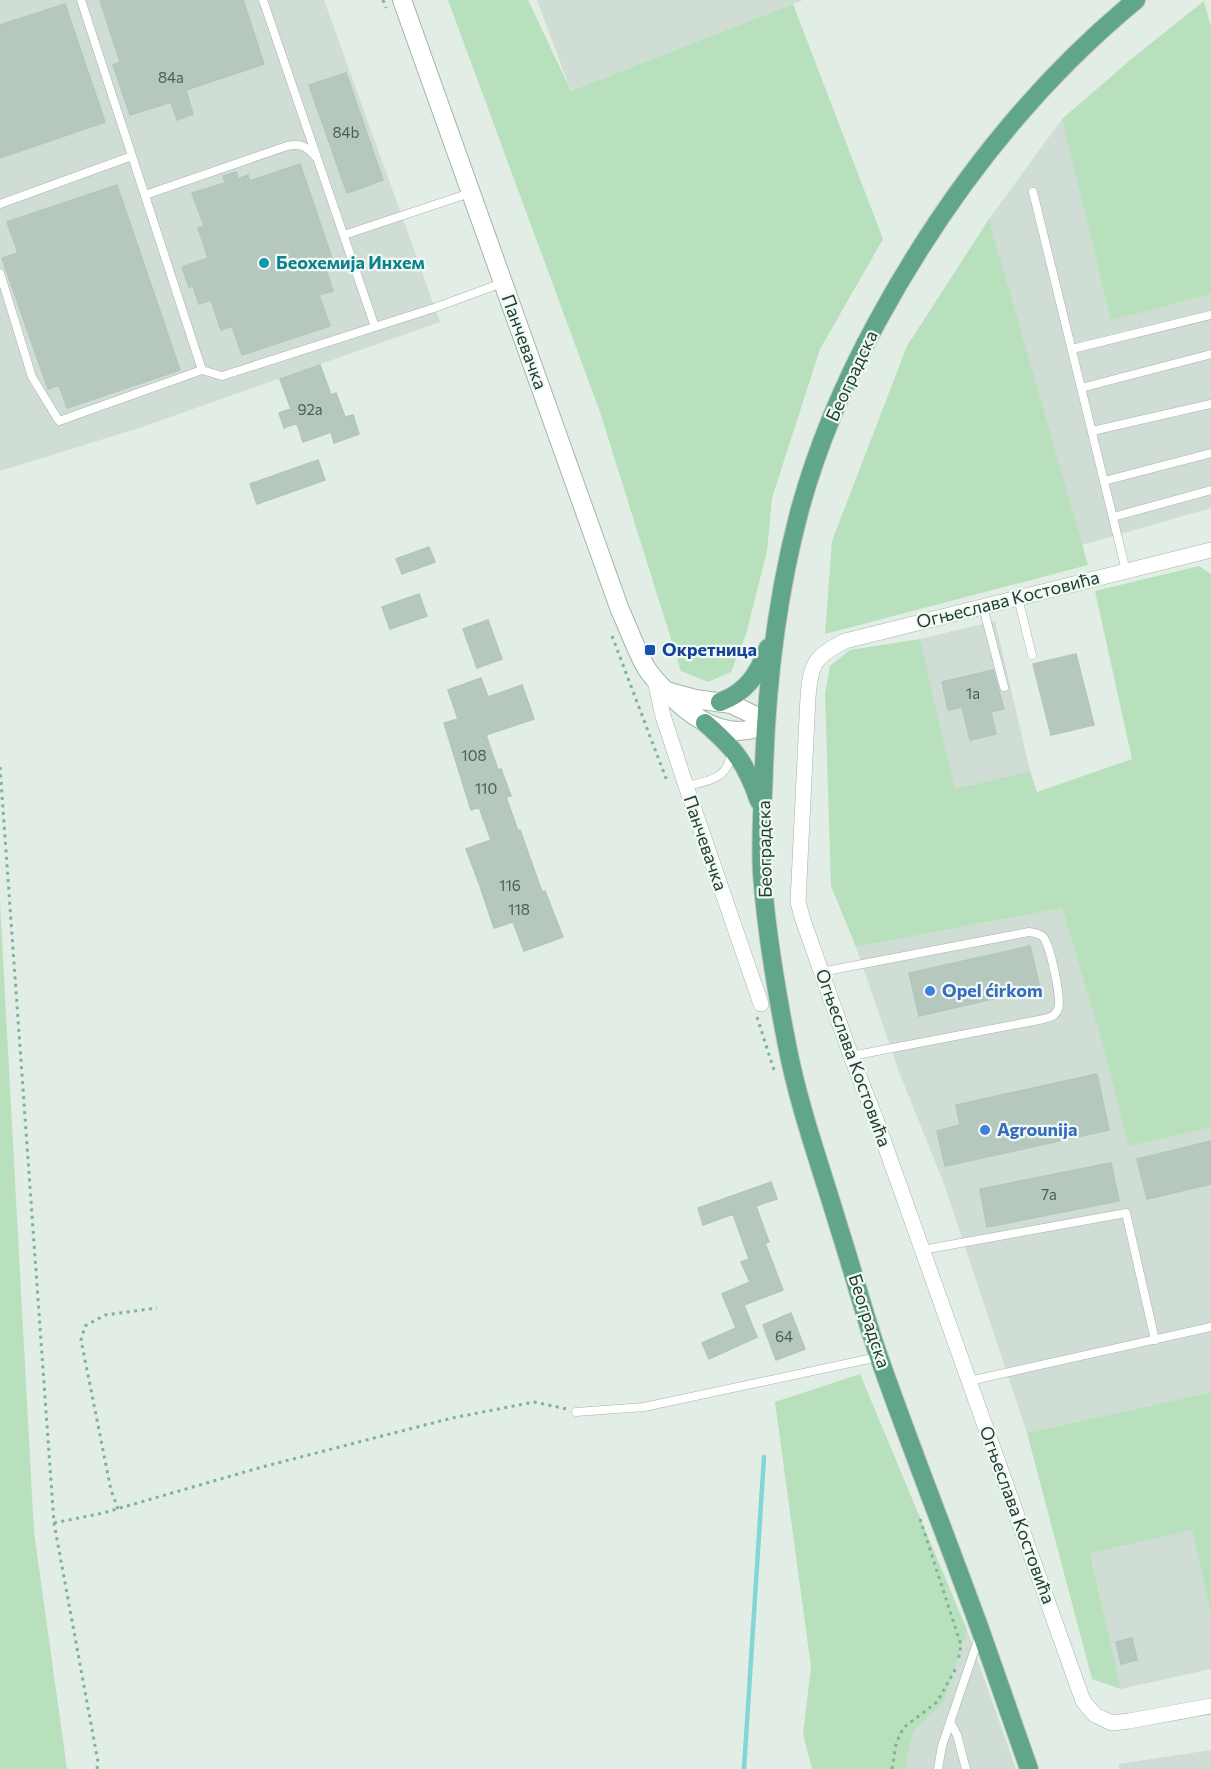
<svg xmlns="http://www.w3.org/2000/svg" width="1211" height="1769" viewBox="0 0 1211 1769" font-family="Commissioner,sans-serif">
<rect width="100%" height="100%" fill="#e1ede5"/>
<!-- built -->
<path fill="#cfddd4" d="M0,0H324L440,322L139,428L0,471Z
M537,0H803L571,91Z
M1062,119L1111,319L1211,294V508L1082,545L989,219Z
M995,621L1030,771L955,789L920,639Z
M1062,908L1100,1036L1129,1144L1211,1126V1392L1027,1433L944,1184L899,1072L856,947Z
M1192,1530L1211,1614V1669L1121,1689L1090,1552Z
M967,1630L1016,1769H908L905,1759L914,1731L944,1702Z
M1211,1750V1769H1120L1118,1764Z"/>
<!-- green -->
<path fill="#b8e0bc" d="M448,0H528L571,91L793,4L883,239L820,349L772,498L767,551L746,634L731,672L708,682L681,671L600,412Z
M1204,1L1211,27V294L1111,320L1062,119L1135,56Z
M989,219L1088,565L825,634L832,541L907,346Z
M1199,566L1211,574V1127L1129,1146L1100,1036L1062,908L856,947L831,886L825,694L830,666L850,650L920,639L955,789L1030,771L1037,792L1132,759L1095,591Z
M0,903L34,1532L67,1769H0Z
M860,1374L967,1630L944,1702L914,1731L906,1759L908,1769H812L803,1734L811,1667L775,1402Z
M1211,1392V1614L1192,1530L1090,1553L1121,1689L1092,1679L1027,1433Z"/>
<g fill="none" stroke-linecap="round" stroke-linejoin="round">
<!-- stream -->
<path stroke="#84d6d6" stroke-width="4.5" d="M744,1769L764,1457"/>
</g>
<!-- building -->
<path fill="#b6c8be" stroke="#b2c7bb" stroke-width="1.5" d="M100,0H243L264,64L186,90L193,114L177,120L171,102L130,115L113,65L120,62Z
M65,4L105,122L0,158V25Z
M346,73L383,180L347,193L309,85Z
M300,164L335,267L326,270L333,291L319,295L330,326L242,355L232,326L221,330L211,300L199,304L193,286L189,287L182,267L208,258L198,228L204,226L192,193L225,183L223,176L236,172L238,179L248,175L250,181Z
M117,185L180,370L67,408L59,385L48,389L2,258L18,253L7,222Z
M320,365L331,395L336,393L345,417L353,415L359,434L334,443L331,432L303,442L297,423L284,428L279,413L291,409L280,379Z
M318,460L325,480L257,504L250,484Z
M429,547L435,562L402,574L396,559Z
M419,594L427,616L390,629L382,607Z
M488,620L502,659L477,668L463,629Z
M1076,654L1094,725L1051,735L1033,664Z
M993,670L1004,709L991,712L996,734L970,740L962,707L948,710L942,682Z
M481,678L488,697L522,685L534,719L486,735L498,770L501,769L511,796L506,797L518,831L520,830L542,892L545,891L563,937L524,951L513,922L494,928L480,886L466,849L491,840L479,807L471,810L444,723L458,719L448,690Z
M1030,946L1040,988L919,1016L909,973Z
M1097,1074L1109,1130L945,1166L937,1131L960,1125L956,1105Z
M1211,1141V1184L1147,1199L1137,1159Z
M1111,1163L1119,1201L987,1227L980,1189Z
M771,1182L777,1199L756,1206L769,1242L765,1243L783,1290L744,1305L757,1337L709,1359L702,1343L736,1328L722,1294L750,1282L741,1262L749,1259L733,1214L703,1225L698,1208Z
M791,1313L805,1349L776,1360L763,1325Z
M1132,1638L1137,1660L1121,1664L1116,1642Z"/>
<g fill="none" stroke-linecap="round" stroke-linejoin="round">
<!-- service casing -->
<g stroke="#a3b5ab" stroke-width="9">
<path id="service" d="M81,0L202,370
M263,0L375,327
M1033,192L1126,571
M145,195L287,146C300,143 306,146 315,156
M0,204L132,156
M344,235L470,193
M0,273L32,377L59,421L202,370L222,376L434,308L502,283
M1072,349L1211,315
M1081,388L1211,354
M1092,431L1211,404
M1104,481L1211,453
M1113,517L1211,490
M1018,598L1032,655
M983,607L1004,687
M686,786C707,782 730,778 731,752
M821,972L1029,932C1034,933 1039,933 1043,937C1050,943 1062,1000 1058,1009C1056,1016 1050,1017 1044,1019L851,1056
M922,1250L1126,1213L1155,1340
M969,1381L1211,1327
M576,1412L644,1407L878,1357
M950,1722L957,1735L966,1769
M938,1769L942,1746L979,1637"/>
</g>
<!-- minor casing -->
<g stroke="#a3b5ab" stroke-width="16">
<path id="minor" d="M1211,550L845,641C814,657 811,663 808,697L798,902L803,920L851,1056L875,1117L1083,1701L1095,1715L1112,1723L1129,1721L1211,1706
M655,680L663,716L686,786L761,1004"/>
</g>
<!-- tertiary casing -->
<g stroke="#a3b5ab" stroke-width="20">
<path id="tertiary" d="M402,0L620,610C629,629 636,651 647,669C652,677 658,683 665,690C686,712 715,736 748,730C754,729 760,726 766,723
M666,691L695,699L731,704L754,715L766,723"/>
</g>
<!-- primary casing -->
<g stroke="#c1c9c5" stroke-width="20">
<path id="primary" d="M720,702C747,692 758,674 768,648
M705,723C735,749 746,763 759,801
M1029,1769C1013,1723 997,1678 981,1632C948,1541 912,1451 880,1360C865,1318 854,1274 840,1231C822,1170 799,1108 787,1045C776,989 766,930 762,873C760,838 763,802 764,767C767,678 777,595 800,509C818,444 845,381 877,322C944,199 1028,89 1136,0"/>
</g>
<!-- path -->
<path stroke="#7eb39a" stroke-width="3" stroke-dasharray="3 4.5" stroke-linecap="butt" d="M383,0L386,8
M612,636L667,781
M0,767L54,1523L98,1762L97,1769
M757,1017L775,1073
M118,1509L111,1490L81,1340L85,1326L105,1315L157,1308
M920,1519L961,1645L958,1662
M54,1523L103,1513L262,1467L452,1418L534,1402L567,1409
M892,1769L896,1744L903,1728L937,1702L956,1668"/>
<!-- service -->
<use href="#service" stroke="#fff" stroke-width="8"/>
<!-- minor -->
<use href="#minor" stroke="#fff" stroke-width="15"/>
<!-- tertiary -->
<use href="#tertiary" stroke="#fff" stroke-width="18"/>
<!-- primary -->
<use href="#primary" stroke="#62a689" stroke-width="18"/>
</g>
<!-- markers -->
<circle fill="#0f9aa8" stroke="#f1f9f4" stroke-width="2" cx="264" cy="263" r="6"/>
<rect fill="#1a4fb4" stroke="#f1f9f4" stroke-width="2" x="644" y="644" width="12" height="12" rx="3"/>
<g fill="#3f7fe0" stroke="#f1f9f4" stroke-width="2">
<circle cx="930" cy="991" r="6"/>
<circle cx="985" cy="1130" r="6"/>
</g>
<g text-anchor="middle" stroke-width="4.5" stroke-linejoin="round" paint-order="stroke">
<!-- number labels -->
<g font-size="15" fill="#466154">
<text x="171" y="83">84a</text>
<text x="346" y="138">84b</text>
<text x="310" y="415">92a</text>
<text x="973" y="699">1a</text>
<text x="474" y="761">108</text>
<text x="486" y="794">110</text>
<text x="510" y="891">116</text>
<text x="519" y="915">118</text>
<text x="1049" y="1200">7a</text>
<text x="784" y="1342">64</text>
</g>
<!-- culture labels -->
<g font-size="18" font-weight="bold" fill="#0d838f" stroke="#f1f9f4" text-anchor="start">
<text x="276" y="269">Беохемија Инхем</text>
</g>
<!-- street labels -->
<g font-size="18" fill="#203f31" stroke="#f1f9f4">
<text transform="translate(524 342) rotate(70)" y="6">Панчевачка</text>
<text transform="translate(852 376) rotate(-65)" y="6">Београдска</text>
<text transform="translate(1008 600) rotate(-14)" y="6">Огњеслава Костовића</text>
<text transform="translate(705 843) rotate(71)" y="6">Панчевачка</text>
<text transform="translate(765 849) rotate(-91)" y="6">Београдска</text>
<text transform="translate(853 1058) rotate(70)" y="6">Огњеслава Костовића</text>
<text transform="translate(869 1321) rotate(72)" y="6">Београдска</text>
<text transform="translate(1017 1515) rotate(70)" y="6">Огњеслава Костовића</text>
</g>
<!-- transit labels -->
<g font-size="18" font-weight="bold" fill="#164399" stroke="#f1f9f4" text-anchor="start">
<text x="662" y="656">Окретница</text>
</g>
<!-- shop labels -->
<g font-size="18" font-weight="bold" fill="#366cbe" stroke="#f1f9f4" text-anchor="start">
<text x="942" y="997">Opel ćirkom</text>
<text x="997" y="1136">Agrounija</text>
</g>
</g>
</svg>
